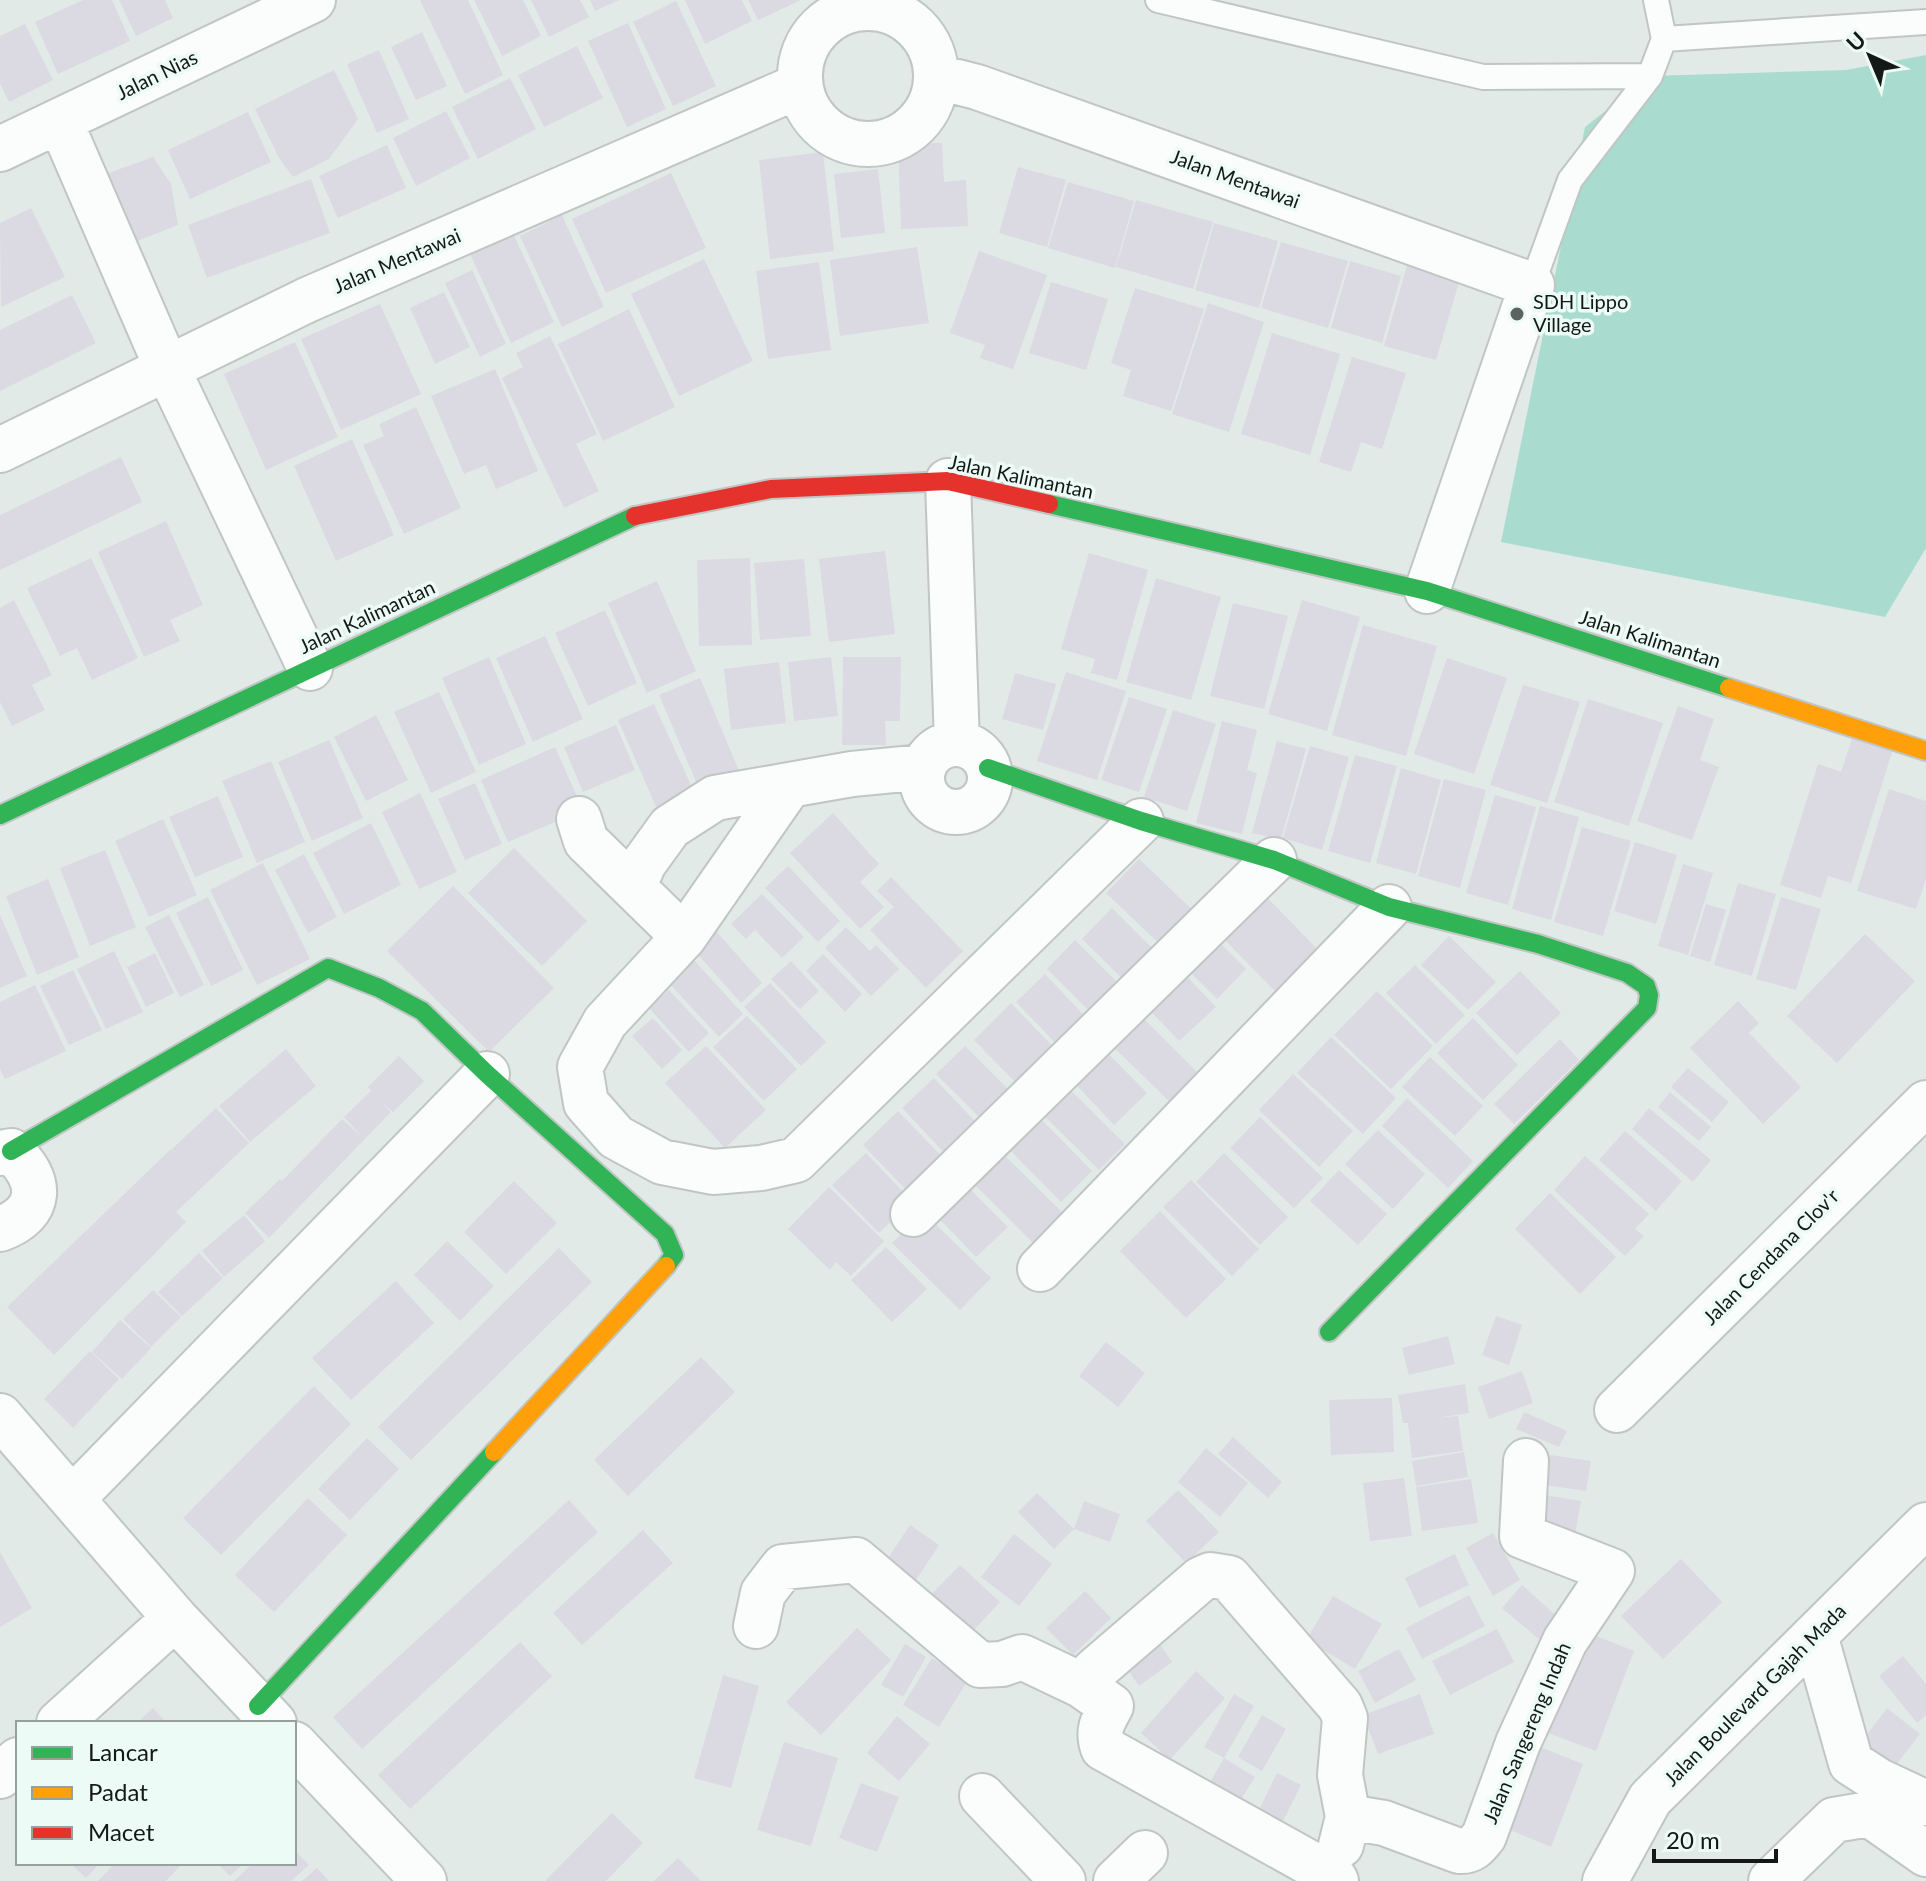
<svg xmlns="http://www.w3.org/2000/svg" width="1926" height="1881" viewBox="0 0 1926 1881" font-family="Lato,sans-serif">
<rect width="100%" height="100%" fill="#e2eae8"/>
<!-- green -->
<path fill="#a9dcce" d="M1926,55V548L1885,617L1501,542L1585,127L1650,76L1846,70Z"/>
<!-- building -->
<path fill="#dbd9e2" d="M83,0H112L130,41L58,74L35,22Z
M119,0H165L173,18L136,36Z
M420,0H468L503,75L465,94Z
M474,0H523L541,36L502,56Z
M531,0H580L589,17L549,37Z
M590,0H619L595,11Z
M685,0H742L752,21L705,44Z
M748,0H801L758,20Z
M676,1L716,86L673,106L633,22Z
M628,23L666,109L627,127L588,41Z
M25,24L53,80L9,102L0,84V36Z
M422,32L447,86L416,100L391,47Z
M577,46L603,98L544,127L518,75Z
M379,50L409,119L377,133L347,64Z
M334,70L358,119L329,159L293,177L279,158L255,109Z
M510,78L536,129L478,159L452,107Z
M446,111L470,158L416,186L393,138Z
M248,112L271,162L190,199L168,150Z
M942,143L944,182L966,180L968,226L901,229L898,144Z
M387,145L406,188L338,218L319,176Z
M823,152L834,251L770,259L759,160Z
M153,157L171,184L178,225L132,243L106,174Z
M1018,167L1066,180L1047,247L999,233Z
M878,169L885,233L841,238L834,174Z
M671,173L706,248L606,293L572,219Z
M311,179L330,233L207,278L188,225Z
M1068,182L1134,201L1115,268L1048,248Z
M1136,200L1213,222L1193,289L1116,267Z
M31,208L65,277L1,307L0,223Z
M562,215L604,307L562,327L520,236Z
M1214,223L1278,241L1259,308L1195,290Z
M512,231L554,322L511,343L469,252Z
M1281,242L1348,261L1328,328L1261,308Z
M917,247L929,323L840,336L830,260Z
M979,251L1047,275L1013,369L980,358L985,345L950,333Z
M1410,255L1463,269L1436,360L1384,346Z
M704,259L753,361L679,396L631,294Z
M1350,261L1401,276L1382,343L1331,328Z
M819,262L831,350L768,359L756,271Z
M472,270L506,344L480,357L445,283Z
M1051,282L1108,299L1086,370L1029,353Z
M1135,288L1204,309L1171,411L1123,396L1131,370L1111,363Z
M444,292L470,347L435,364L410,308Z
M72,295L96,343L0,391V330Z
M1208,303L1264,322L1229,432L1172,414Z
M380,304L421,394L341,430L301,339Z
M629,309L675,407L603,441L558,344Z
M1272,333L1340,354L1310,455L1241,434Z
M550,336L597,434L576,444L599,491L564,508L502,378L523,367L516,353Z
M295,342L338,437L266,470L224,374Z
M1352,357L1406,373L1382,449L1361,442L1351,472L1319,462Z
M495,369L538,471L496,489L486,465L464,474L431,396Z
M416,407L461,508L404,534L363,445L384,436L379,424Z
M352,439L394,535L336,561L294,466Z
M121,457L142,502L0,570V515Z
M166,521L203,605L170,620L180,641L144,657L98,552Z
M885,551L895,634L829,642L819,559Z
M1089,553L1148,570L1117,680L1091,673L1095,659L1061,649Z
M91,558L138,658L92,680L77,648L60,656L27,588Z
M750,558L752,645L699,646L697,560Z
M804,559L811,636L760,640L754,563Z
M1156,578L1221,597L1191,700L1126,682Z
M657,581L696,671L647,693L608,603Z
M14,600L52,675L32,685L45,710L12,726L0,702V608Z
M1302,600L1360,617L1327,731L1268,714Z
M1233,603L1288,616L1264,709L1210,696Z
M605,610L637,683L588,706L555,633Z
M1363,625L1437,646L1406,756L1332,735Z
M545,636L583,719L533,742L496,658Z
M489,657L526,744L479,765L442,678Z
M831,657L838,716L794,721L788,662Z
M843,657H901L900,721H885L886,745H842Z
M1447,658L1507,678L1474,774L1414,754Z
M779,662L786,723L731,730L724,669Z
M1066,672L1126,691L1097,780L1037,761Z
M1015,673L1056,684L1043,730L1002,719Z
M700,678L740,773L700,791L659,695Z
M1523,685L1580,702L1547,803L1490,785Z
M439,692L476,772L431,793L394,712Z
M1129,697L1167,709L1139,792L1101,780Z
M1588,699L1663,723L1629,826L1554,802Z
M654,704L695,794L658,811L618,720Z
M1678,706L1714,719L1700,760L1719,767L1692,840L1637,821Z
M1173,710L1216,724L1187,811L1144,797Z
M376,715L408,780L366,801L334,737Z
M1222,721L1257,730L1247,770L1257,773L1242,834L1196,823Z
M616,725L635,770L583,792L564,747Z
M1852,739L1892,752L1851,883L1828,876L1821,898L1780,885L1818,764L1841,772Z
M329,740L363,818L312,841L278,762Z
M1277,741L1306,749L1281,840L1252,833Z
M1310,746L1349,757L1322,850L1283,838Z
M555,747L583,810L508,842L481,780Z
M1355,755L1397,766L1370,863L1328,851Z
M271,761L305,842L257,863L222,781Z
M1401,768L1441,780L1416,874L1376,863Z
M1444,779L1486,790L1460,888L1418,876Z
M475,783L502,844L465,860L438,799Z
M1889,789L1926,801V879L1916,909L1857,891Z
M420,793L457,872L419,889L382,812Z
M1495,795L1536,807L1508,905L1466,893Z
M218,796L243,857L195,877L169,817Z
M1540,806L1579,817L1551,920L1512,909Z
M833,813L879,864L860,882L884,907L860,929L790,853Z
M163,819L197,895L149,917L115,841Z
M371,823L401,885L344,914L313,853Z
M1582,827L1631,841L1603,936L1554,922Z
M1635,842L1677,855L1656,924L1614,911Z
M514,848L587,921L542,966L468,893Z
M105,850L136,927L90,946L60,868Z
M304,854L337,917L308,933L275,870Z
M1139,859L1200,917L1168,952L1106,893Z
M263,863L310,959L257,985L210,890Z
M1683,864L1713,873L1688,955L1658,946Z
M788,866L840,921L818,942L765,888Z
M891,877L963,951L926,988L870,930L894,907L877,891Z
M48,879L79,957L37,975L6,896Z
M1738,883L1776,894L1752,976L1714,965Z
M453,886L554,988L489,1052L387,951Z
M1257,887L1322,954L1280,996L1214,929Z
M762,894L804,937L782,958L755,930L746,939L731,924Z
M208,897L243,970L211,986L176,913Z
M1781,897L1821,909L1796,990L1756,979Z
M1706,904L1726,910L1710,962L1690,956Z
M1112,908L1160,956L1130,986L1082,939Z
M0,915L27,976L0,988Z
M169,915L204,985L180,997L145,927Z
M846,927L870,951L876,945L899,969L871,996L825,948Z
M715,930L762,983L741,1003L694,950Z
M1210,933L1246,969L1217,999L1181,963Z
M1865,934L1915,981L1837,1063L1787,1016Z
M1449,936L1496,982L1468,1010L1421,965Z
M1075,940L1126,991L1098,1020L1047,969Z
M114,951L143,1012L106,1029L77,969Z
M155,953L174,993L146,1007L127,967Z
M823,954L862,994L845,1012L806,971Z
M693,959L743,1014L719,1037L668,982Z
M791,961L819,991L800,1009L771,979Z
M1175,964L1216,1007L1179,1041L1139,999Z
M1415,965L1465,1015L1436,1044L1386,993Z
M73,970L102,1030L69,1045L40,986Z
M1520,971L1561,1013L1517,1055L1476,1013Z
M1045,974L1097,1029L1068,1056L1016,1002Z
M770,983L826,1042L801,1066L744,1007Z
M35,985L66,1051L5,1079L0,1069V1002Z
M669,990L709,1033L689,1052L649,1008Z
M1377,991L1433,1046L1391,1089L1334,1035Z
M1738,1001L1759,1023L1749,1033L1801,1087L1763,1124L1690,1048Z
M1011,1003L1061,1055L1024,1091L974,1040Z
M1130,1005L1199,1074L1171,1103L1101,1035Z
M747,1016L797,1069L764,1101L713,1047Z
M653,1018L682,1050L662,1069L632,1036Z
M1473,1018L1518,1065L1483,1100L1437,1053Z
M1331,1037L1396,1098L1363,1134L1297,1073Z
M1560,1039L1579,1060L1514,1124L1494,1104Z
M1099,1044L1147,1093L1114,1125L1067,1075Z
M706,1046L766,1110L725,1148L665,1083Z
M965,1046L1021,1102L993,1131L936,1074Z
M286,1049L316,1086L250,1142L219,1106Z
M399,1056L424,1081L393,1112L380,1101L391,1112L269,1238L245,1213L280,1179L282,1181L342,1119L362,1137L344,1117L371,1091L368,1087Z
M1430,1057L1483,1106L1455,1136L1402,1087Z
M1688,1068L1729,1102L1712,1122L1671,1087Z
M1293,1074L1353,1131L1319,1167L1259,1110Z
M934,1078L986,1133L954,1163L902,1108Z
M1058,1078L1125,1144L1099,1170L1032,1104Z
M1670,1092L1711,1127L1699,1141L1658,1107Z
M1407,1098L1473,1161L1448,1188L1382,1126Z
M216,1108L249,1143L176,1212L186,1222L54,1355L7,1307L171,1149L182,1159L172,1149Z
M1030,1108L1092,1171L1061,1202L999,1139Z
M1649,1108L1711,1160L1693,1182L1632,1129Z
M898,1111L949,1164L914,1198L863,1145Z
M1260,1117L1323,1178L1294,1208L1230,1148Z
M1378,1130L1425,1174L1393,1209L1345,1164Z
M1625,1131L1682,1181L1656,1211L1599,1160Z
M992,1143L1067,1217L1037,1247L963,1173Z
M866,1153L912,1201L879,1233L832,1185Z
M1224,1153L1288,1217L1260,1245L1196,1182Z
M1585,1156L1649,1214L1635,1229L1644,1236L1625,1256L1554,1190Z
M1339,1170L1387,1214L1358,1245L1310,1201Z
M960,1179L1008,1227L976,1257L930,1209Z
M1191,1180L1259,1249L1232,1276L1163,1207Z
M514,1181L557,1223L506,1274L464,1232Z
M829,1187L884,1241L851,1276L836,1262L830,1270L788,1229Z
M1550,1193L1616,1257L1580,1294L1515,1229Z
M1160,1211L1226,1279L1186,1318L1120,1251Z
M923,1212L991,1278L960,1310L892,1243Z
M244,1215L265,1241L224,1277L202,1251Z
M447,1241L494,1286L460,1321L414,1275Z
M886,1247L927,1289L892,1322L851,1280Z
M559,1248L592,1282L411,1460L378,1427Z
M199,1253L223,1278L182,1316L158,1292Z
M396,1281L434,1323L351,1400L312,1358Z
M153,1290L181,1317L151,1347L123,1319Z
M1496,1316L1522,1325L1509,1365L1482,1355Z
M120,1320L151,1348L122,1379L92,1352Z
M1448,1336L1455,1364L1409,1375L1402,1348Z
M1106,1342L1145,1373L1118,1407L1079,1376Z
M90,1351L119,1379L73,1428L44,1399Z
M701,1357L735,1392L628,1496L594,1460Z
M1522,1371L1533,1403L1489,1419L1478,1387Z
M1465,1384L1469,1413L1436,1418L1458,1416L1463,1451L1412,1458L1408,1423H1403L1398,1395Z
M314,1386L351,1424L221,1555L183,1518Z
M1392,1398L1394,1452L1331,1455L1329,1400Z
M1524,1412L1567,1431L1559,1447L1516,1429Z
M1233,1437L1282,1482L1268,1498L1218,1454Z
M367,1438L399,1469L350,1520L318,1489Z
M1206,1448L1248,1483L1220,1517L1178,1482Z
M1464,1452L1468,1477L1416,1486L1412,1461Z
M1550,1455L1591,1461L1586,1491L1545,1485Z
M1404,1478L1412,1536L1370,1541L1363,1483Z
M1471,1479L1478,1523L1422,1531L1416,1487Z
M1178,1490L1219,1532L1186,1563L1146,1521Z
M1037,1493L1074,1529L1084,1501L1120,1514L1110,1542L1074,1529L1054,1549L1018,1512Z
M1545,1495L1581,1501L1575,1534L1539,1528Z
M308,1498L347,1535L274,1612L235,1575Z
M569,1500L598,1532L362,1749L333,1717Z
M910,1525L939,1545L914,1583L884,1564Z
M643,1530L673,1563L582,1645L553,1613Z
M1493,1533L1520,1580L1493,1596L1466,1548Z
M1014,1534L1052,1564L1019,1606L981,1577Z
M0,1552L32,1608L0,1627Z
M1455,1554L1469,1585L1419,1608L1405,1578Z
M1681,1559L1722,1602L1663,1659L1621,1616Z
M960,1565L1000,1602L970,1634L930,1596Z
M1522,1585L1560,1619L1541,1641L1502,1608Z
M1085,1591L1111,1618L1073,1655L1046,1628Z
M1469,1595L1485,1626L1422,1659L1406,1628Z
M1333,1596L1382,1624L1355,1669L1306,1640Z
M857,1628L891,1660L821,1735L786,1702Z
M1497,1629L1514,1662L1450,1695L1432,1661Z
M1586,1632L1634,1651L1596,1751L1548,1733Z
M1152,1633L1172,1662L1139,1686L1119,1657Z
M520,1642L552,1676L410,1809L378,1775Z
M905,1644L926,1657L903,1697L881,1685Z
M1399,1649L1416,1680L1375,1703L1358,1671Z
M1903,1656L1926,1684V1715L1917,1723L1879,1676Z
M932,1658L968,1680L939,1727L903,1705Z
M1196,1671L1225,1698L1170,1760L1141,1733Z
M723,1675L759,1686L731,1788L694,1778Z
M1234,1694L1254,1706L1224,1758L1204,1747Z
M1420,1694L1434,1734L1378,1754L1363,1715Z
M153,1708L167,1723H137Z
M1887,1708L1920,1734L1892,1770L1859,1745Z
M1262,1715L1286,1729L1262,1771L1238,1757Z
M897,1716L930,1744L899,1781L867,1753Z
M784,1742L838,1758L811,1846L757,1830Z
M1530,1743L1583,1764L1551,1847L1498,1825Z
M1224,1758L1255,1777L1235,1809L1205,1791Z
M1277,1773L1301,1785L1279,1829L1255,1818Z
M861,1783L899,1797L877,1852L839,1838Z
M612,1813L643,1843L606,1881H545Z
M294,1850L309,1865L291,1881H234L253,1863H294Z
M678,1858L701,1881H654Z
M70,1863H100L86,1878Z
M115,1863H183L166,1881H98Z
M217,1863H244L230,1876Z
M317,1868L329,1881H302Z"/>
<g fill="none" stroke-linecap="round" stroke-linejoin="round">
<!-- lane casing -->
<g stroke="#c0c6c4" stroke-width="28">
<path id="lane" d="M1158,0L1483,77L1650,76
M1656,0L1664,39
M1532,285L1570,180L1650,76L1664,39L1926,22"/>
</g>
<!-- street casing -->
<g stroke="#c0c6c4" stroke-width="48">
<path id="street" d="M800 76a68 68 0 1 1 136 0a68 68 0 1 1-136 0Z
M938,77L977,87L1532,285L1427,591
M60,121L167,368L310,668
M0,149L313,0
M0,450L307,300L799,86
M948,481L957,744
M922 778a34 34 0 1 1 68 0a34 34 0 1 1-68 0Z
M789,786L684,937L605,1022L580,1067L586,1103L616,1137L662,1162L713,1172L761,1168L796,1160L1141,821
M579,819L586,841L684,937
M634,886L644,863L670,827L715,798L852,774L924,767
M0,1153L11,1151C43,1179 44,1213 0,1229
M913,1214L1274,860
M1040,1269L1389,907
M1617,1410L1926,1103
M0,1416L175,1618L274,1723
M72,1499L487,1074
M756,1626L763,1593L783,1567L856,1560L980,1665L1002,1664L1022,1657L1081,1685L1111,1706C1102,1722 1097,1731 1103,1748L1333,1876L1336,1881
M1815,1635L1851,1763L1879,1781L1926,1803
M1081,1685L1094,1671L1201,1579L1210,1575L1229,1578L1340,1706L1345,1718L1340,1775L1348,1817L1341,1845
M59,1723L175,1618
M294,1744L424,1881
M0,1776L18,1760
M982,1796L1063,1881
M1348,1817L1384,1823L1459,1851C1472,1852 1477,1845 1484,1836L1518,1743L1565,1641L1612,1571L1522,1536L1526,1461
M1116,1881L1145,1853
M1605,1881L1650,1799L1926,1525
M1771,1881L1834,1820L1869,1814L1926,1854"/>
</g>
<!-- fast casing -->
<g stroke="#c0c6c4" stroke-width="22">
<path id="fast" d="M1049,504L1427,591L1729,688
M988,768L1141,821L1274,860L1389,907L1538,944L1627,973L1646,986L1649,995L1647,1008L1329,1332
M0,815L635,516
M11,1151L328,968L379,988L422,1011L487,1074L665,1234L674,1255L666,1266
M258,1706L494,1452"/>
</g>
<!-- slow casing -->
<g stroke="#c0c6c4" stroke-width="22">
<path id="slow" d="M1729,688L1926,751
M494,1452L666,1266"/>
</g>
<!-- jam casing -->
<g stroke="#c0c6c4" stroke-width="22">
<path id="jam" d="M635,516L771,489L948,481L1049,504"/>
</g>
<!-- lane -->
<use href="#lane" stroke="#fbfcfc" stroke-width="24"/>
<!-- street -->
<use href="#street" stroke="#fbfcfc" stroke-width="44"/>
<!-- fast -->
<use href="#fast" stroke="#30b455" stroke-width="18"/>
<!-- slow -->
<use href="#slow" stroke="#ff9f0a" stroke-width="18"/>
<!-- jam -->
<use href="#jam" stroke="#e5322d" stroke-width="18"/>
</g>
<!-- markers -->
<circle fill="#5c6260" stroke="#ecfbf6" stroke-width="3" cx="1517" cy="314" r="8"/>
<g text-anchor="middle" stroke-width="7" stroke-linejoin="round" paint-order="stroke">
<!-- street labels -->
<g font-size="20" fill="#141917" stroke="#ecfbf6">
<text transform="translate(157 75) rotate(-26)" y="7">Jalan Nias</text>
<text transform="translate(1235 179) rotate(20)" y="7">Jalan Mentawai</text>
<text transform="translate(397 261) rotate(-23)" y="7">Jalan Mentawai</text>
<text transform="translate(1021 477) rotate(12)" y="7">Jalan Kalimantan</text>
<text transform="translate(367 617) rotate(-25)" y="7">Jalan Kalimantan</text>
<text transform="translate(1650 639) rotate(18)" y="7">Jalan Kalimantan</text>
<text transform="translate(1771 1257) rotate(-45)" y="7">Jalan Cendana Clov'r</text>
<text transform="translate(1755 1695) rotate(-45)" y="7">Jalan Boulevard Gajah Mada</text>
<text transform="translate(1527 1733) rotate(-67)" y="7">Jalan Sangereng Indah</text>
</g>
<!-- poi labels -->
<g font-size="20" fill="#141917" stroke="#ecfbf6" text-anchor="start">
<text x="1533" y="309">SDH Lippo<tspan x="1533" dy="23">Village</tspan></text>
</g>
</g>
<!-- legend -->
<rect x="16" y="1721" width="280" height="144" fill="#ecfbf6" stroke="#96a19d" stroke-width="2"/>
<rect x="32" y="1747" width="40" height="12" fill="#30b455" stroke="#96a19d" stroke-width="2"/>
<text x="88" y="1761" font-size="24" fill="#141917">Lancar</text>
<rect x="32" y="1787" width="40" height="12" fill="#ff9f0a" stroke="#96a19d" stroke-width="2"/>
<text x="88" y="1801" font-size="24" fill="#141917">Padat</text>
<rect x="32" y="1827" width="40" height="12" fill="#e5322d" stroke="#96a19d" stroke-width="2"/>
<text x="88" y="1841" font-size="24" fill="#141917">Macet</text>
<!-- north arrow -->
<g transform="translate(1870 56) rotate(316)" stroke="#ecfbf6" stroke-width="6" paint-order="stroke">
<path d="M0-6L14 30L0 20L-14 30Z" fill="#141917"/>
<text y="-12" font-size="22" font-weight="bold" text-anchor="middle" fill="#141917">U</text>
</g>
<!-- scale -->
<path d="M1654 1849v12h122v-12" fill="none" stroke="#141917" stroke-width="4"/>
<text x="1666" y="1849" font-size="24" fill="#141917" stroke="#ecfbf6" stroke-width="6" paint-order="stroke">20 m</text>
</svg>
